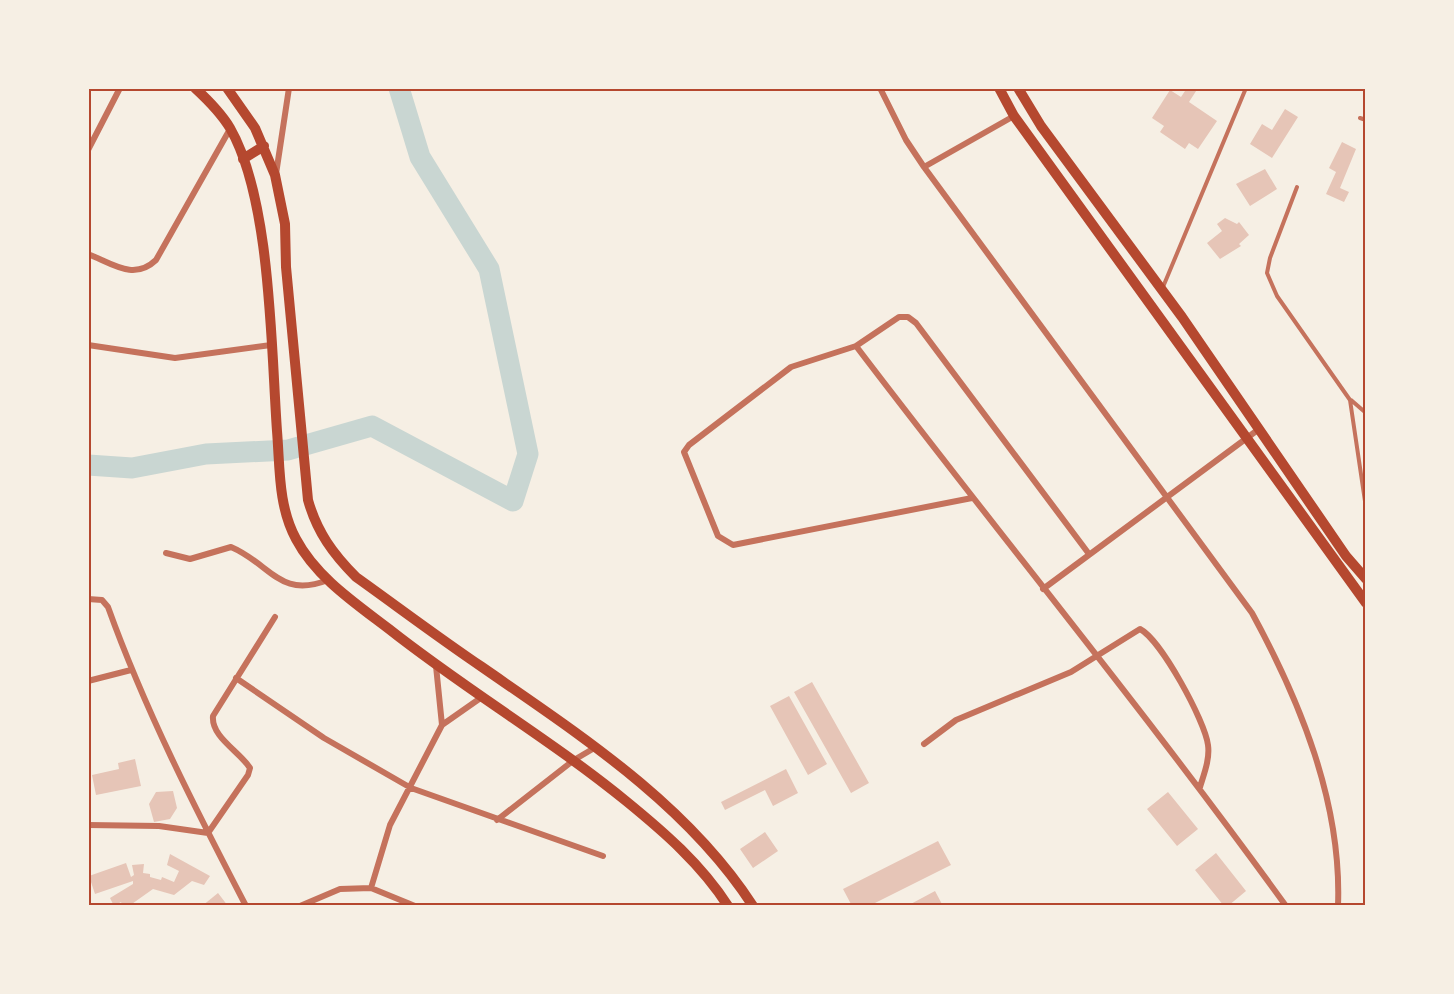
<svg xmlns="http://www.w3.org/2000/svg" width="1454" height="994" viewBox="0 0 1454 994" font-family="Figtree,sans-serif">
<rect width="100%" height="100%" fill="#f6efe4"/>
<g fill="none" stroke-linecap="round" stroke-linejoin="round">
<!-- river -->
<path stroke="#c9d6d2" stroke-width="21" d="M88,465L132,468L206,454L288,450L372,426L513,501L528,454L489,269L420,157L399,88"/>
</g>
<!-- building -->
<path fill="#e6c5b7" d="M1187,88H1198L1189,102L1217,121L1198,149L1189,143L1185,149L1160,132L1164,126L1152,118L1170,90L1181,97Z
M1285,109L1298,117L1272,158L1250,144L1262,124L1272,130Z
M1342,142L1356,149L1340,188L1349,192L1344,202L1326,194L1336,172L1329,168Z
M1265,169L1277,189L1250,206L1236,184Z
M1225,218L1237,224L1239,222L1249,235L1239,244L1241,246L1220,259L1207,243L1222,231L1217,224Z
M812,682L869,783L851,793L794,692Z
M789,696L827,764L808,775L770,706Z
M135,759L141,786L96,795L92,775L119,769L118,763Z
M786,769L798,793L773,806L765,790L725,810L721,802Z
M173,791L177,808L170,819L154,822L149,804L156,792Z
M1168,792L1198,829L1177,846L1147,809Z
M765,832L778,851L753,868L740,849Z
M938,841L951,865L869,906H852L843,889Z
M1216,853L1246,891L1228,906H1224L1195,870Z
M170,854L210,876L204,885L192,881L174,895L153,889L129,906H123L121,902L114,906L110,898L133,884V881L95,894L89,876L126,863L131,877L134,875L132,865L144,864L143,873L150,874V877L161,880L162,877L174,882L179,871L167,865Z
M935,891L943,906H907Z
M218,893L228,906H202Z"/>
<g fill="none" stroke-linecap="round" stroke-linejoin="round">
<!-- service -->
<path stroke="#c5725c" stroke-width="4" d="M1360,118L1366,120
M1297,187L1270,258L1267,273L1277,296L1350,400L1366,508
M1163,287L1246,88
M1351,400L1366,413"/>
<!-- minor -->
<path stroke="#c5725c" stroke-width="6" d="M880,88L906,140L924,167L1252,613C1300,701 1342,803 1338,906
M88,150L120,88
M924,167L1014,116
M276,174L289,88
M88,254C113,264 134,281 156,260L230,129
M88,345L175,358L271,345
M856,346C998,533 1148,715 1286,906
M972,498L733,545L718,536L684,452L689,445L791,367L856,346L899,317H908L916,323L1089,554
M166,553L190,559L231,547C271,564 279,599 328,580
M1043,589L1259,429
M88,599L102,600L108,607C145,710 195,808 246,906
M436,666L442,725
M236,678L324,738L411,788L603,856
M88,681L131,670
M924,744L956,720L1071,672L1140,629C1161,640 1205,721 1208,745C1210,759 1204,774 1200,787
M497,820L574,760L596,747
M88,825L159,826L208,833L248,775L250,768C239,751 211,737 213,716L275,617
M371,888L415,906
M300,906L340,889L371,888L390,825L442,725L482,697"/>
<!-- primary -->
<path stroke="#b5482f" stroke-width="10" d="M195,88C208,100 221,113 230,128C271,199 271,347 277,431C280,467 278,506 296,539C316,577 355,603 389,629C466,690 550,739 626,801C664,832 701,864 728,906
M227,88L255,128L275,175L285,224L286,267L308,500C317,532 333,554 356,577C398,607 439,638 482,667C580,735 687,804 753,906
M999,88L1014,116L1366,603
M1018,88L1041,126L1182,317L1346,556L1366,579
M243,159L264,146"/>
</g>
<!-- border -->
<rect width="1454" height="994" fill="none" stroke="#f6efe4" stroke-width="180"/>
<rect x="90" y="90" width="1274" height="814" fill="none" stroke="#b5482f" stroke-width="2"/>
</svg>
